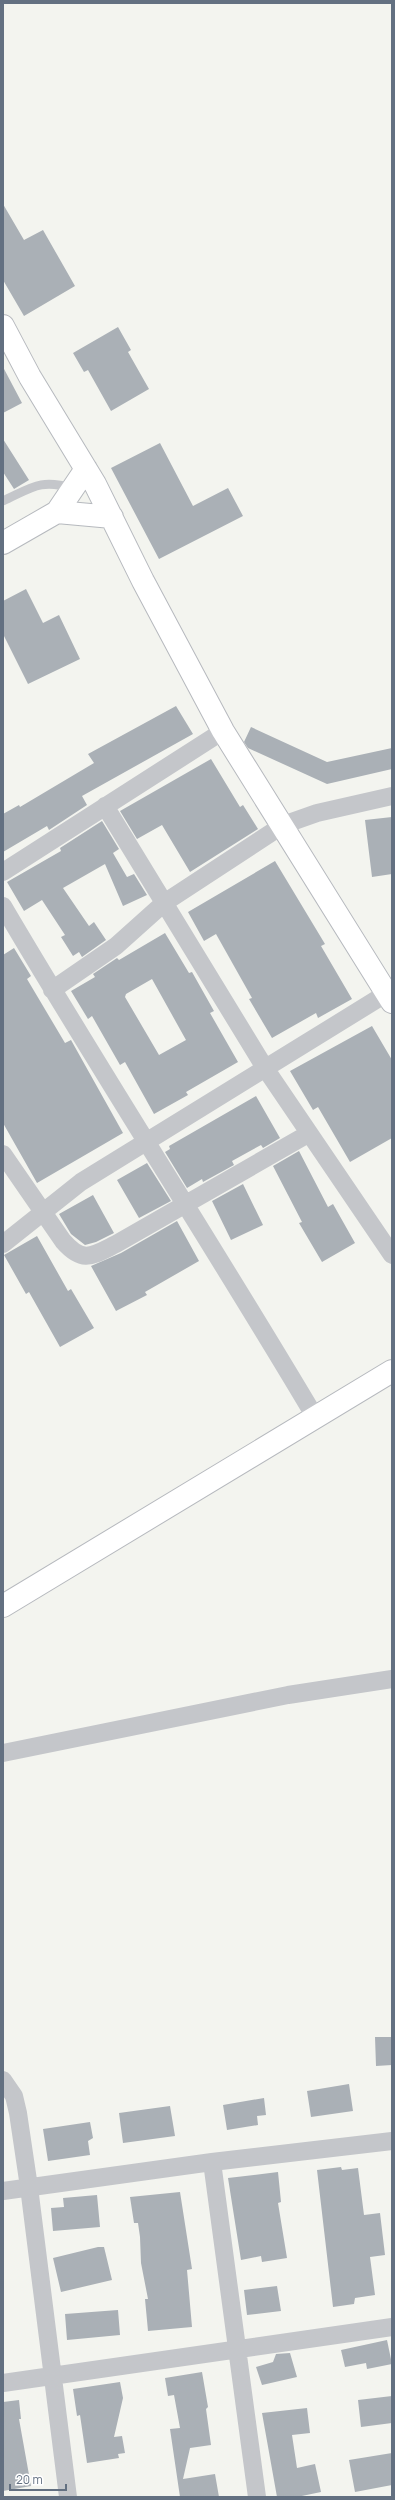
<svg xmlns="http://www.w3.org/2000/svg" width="395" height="2500" viewBox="0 0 395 2500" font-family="Manrope,sans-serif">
<rect width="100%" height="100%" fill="#f3f4ef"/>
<!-- building -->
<path fill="#aab0b6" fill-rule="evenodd" d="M3,204L24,240L43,230L75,286L24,316L3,280Z
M118,327L131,350L128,352L149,389L111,411L88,370L84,372L73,353Z
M3,367L22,403L3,413Z
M3,439L29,480L14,489L3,472Z
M160,443L193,506L228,488L243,516L159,559L111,468Z
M26,589L43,623L59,615L80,659L28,684L3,634V601Z
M176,706L193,734L82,796L87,805L49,830L47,826L3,852V814L19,805L20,807L94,763L88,754Z
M251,727L327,762L392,748V769L327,784L248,748L244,742Z
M211,759L240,807L243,805L258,829L190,872L162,825L137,839L120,811Z
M392,817V874L372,877L365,820Z
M102,821L119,849L113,853L127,877L134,874L147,895L123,906L105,864L63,888L89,926L94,922L106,940L82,957L79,952L73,956L61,937L65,935L42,900L24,911L7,882L61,851L60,848Z
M275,861L325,944L321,946L352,999L318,1018L316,1013L272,1038L249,999L252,998L216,934L204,941L188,912Z
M165,933L189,973L192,972L214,1011L210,1013L238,1062L186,1092L188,1095L154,1114L125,1062L120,1065L92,1016L88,1019L71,991L95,977L93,974L117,958L119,960ZM152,979L186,1040L159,1055L125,997L126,994Z
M14,948L31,976L27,979L65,1043L71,1040L123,1133L37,1183L3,1123V955Z
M372,1026L392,1060V1138L350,1162L318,1107L313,1110L290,1071Z
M256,1096L280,1138L263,1148L261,1145L232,1161L234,1165L203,1182L202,1179L187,1188L165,1152L170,1149L169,1146Z
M299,1151L328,1207L333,1204L355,1243L322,1262L299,1223L302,1222L273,1166Z
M147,1163L171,1201L139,1218L117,1180Z
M243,1184L263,1225L231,1240L212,1201Z
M93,1195L114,1233L96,1242L85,1245L71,1234L59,1214Z
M177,1221L199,1261L145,1292L147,1295L116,1311L91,1266L121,1253Z
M37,1236L68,1291L71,1289L94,1328L60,1347L29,1292L26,1294L4,1255Z
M375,2037H392V2065L376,2066Z
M349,2084L353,2111L311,2117L307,2091Z
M264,2098L266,2115L257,2116L258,2125L227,2130L223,2105Z
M170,2106L175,2136L123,2143L119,2113Z
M90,2122L93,2138L88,2141L90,2155L48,2161L43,2129Z
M341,2167L342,2170L358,2168L364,2215L380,2213L385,2255L370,2257L375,2295L355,2298L354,2304L333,2307L317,2170Z
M278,2172L281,2202L278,2203L287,2258L262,2262L261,2256L241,2260L228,2178Z
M180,2192L192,2269L187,2270L192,2327L148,2331L145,2299H148L141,2263L140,2237L138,2223H134L130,2197Z
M97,2195L100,2227L53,2231L51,2208L64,2207L63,2198Z
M98,2247H104L112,2280L61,2292L53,2258Z
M277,2286L281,2311L247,2315L244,2290Z
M118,2310L120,2335L67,2340L65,2314Z
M387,2340L392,2364L367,2369L366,2363L345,2367L341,2350Z
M290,2353L297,2377L262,2385L256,2367L273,2362L276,2354Z
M202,2372L208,2407L206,2409L211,2445L190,2448L183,2479L215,2474L219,2497H180L170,2429L180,2428L174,2395L168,2396L165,2378Z
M120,2382L123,2398L114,2437L122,2436L125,2453L118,2454L119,2458L87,2463L80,2415L77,2416L73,2389Z
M392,2396V2423L361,2427L358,2400Z
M19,2400L21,2419H19L31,2486L3,2491V2402Z
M307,2408L310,2433L292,2435L297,2468L315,2464L321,2492L297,2497H277L262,2413Z
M392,2453V2485L355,2492L349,2460Z"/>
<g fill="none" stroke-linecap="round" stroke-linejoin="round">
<!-- secondary casing -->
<g stroke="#b6b9be" stroke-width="24">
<path id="secondary" d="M3,326L30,377L95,484L143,581L223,731L392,1002
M57,512L112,517
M3,543L57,512L86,469
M3,1606L392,1371"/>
</g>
<!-- lane -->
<path stroke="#c4c6ca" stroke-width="9" d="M3,501C33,487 40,479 73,488"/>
<!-- street -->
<path stroke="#c4c6ca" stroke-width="18" d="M105,806L265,1068L392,1255
M3,872L223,731
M3,906C104,1078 213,1245 315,1417
M52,990L116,946L164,903L283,825L317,813L392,796
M3,1154L63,1241C83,1264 92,1256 116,1244L308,1134
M3,1244L81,1182L392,990
M3,1753L288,1695L392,1679
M3,2080L14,2096L18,2113L29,2187L68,2497
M212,2162L257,2497
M3,2191L212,2162L392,2141
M3,2383L392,2327"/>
<!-- secondary -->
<use href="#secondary" stroke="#fff" stroke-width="22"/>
</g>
<!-- border -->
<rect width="395" height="2500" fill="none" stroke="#637081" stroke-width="8"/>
<!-- scale -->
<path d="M10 2484v6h56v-6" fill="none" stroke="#637081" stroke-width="2"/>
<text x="16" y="2484" font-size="12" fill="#637081" stroke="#ffffff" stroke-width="3" paint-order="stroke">20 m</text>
</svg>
